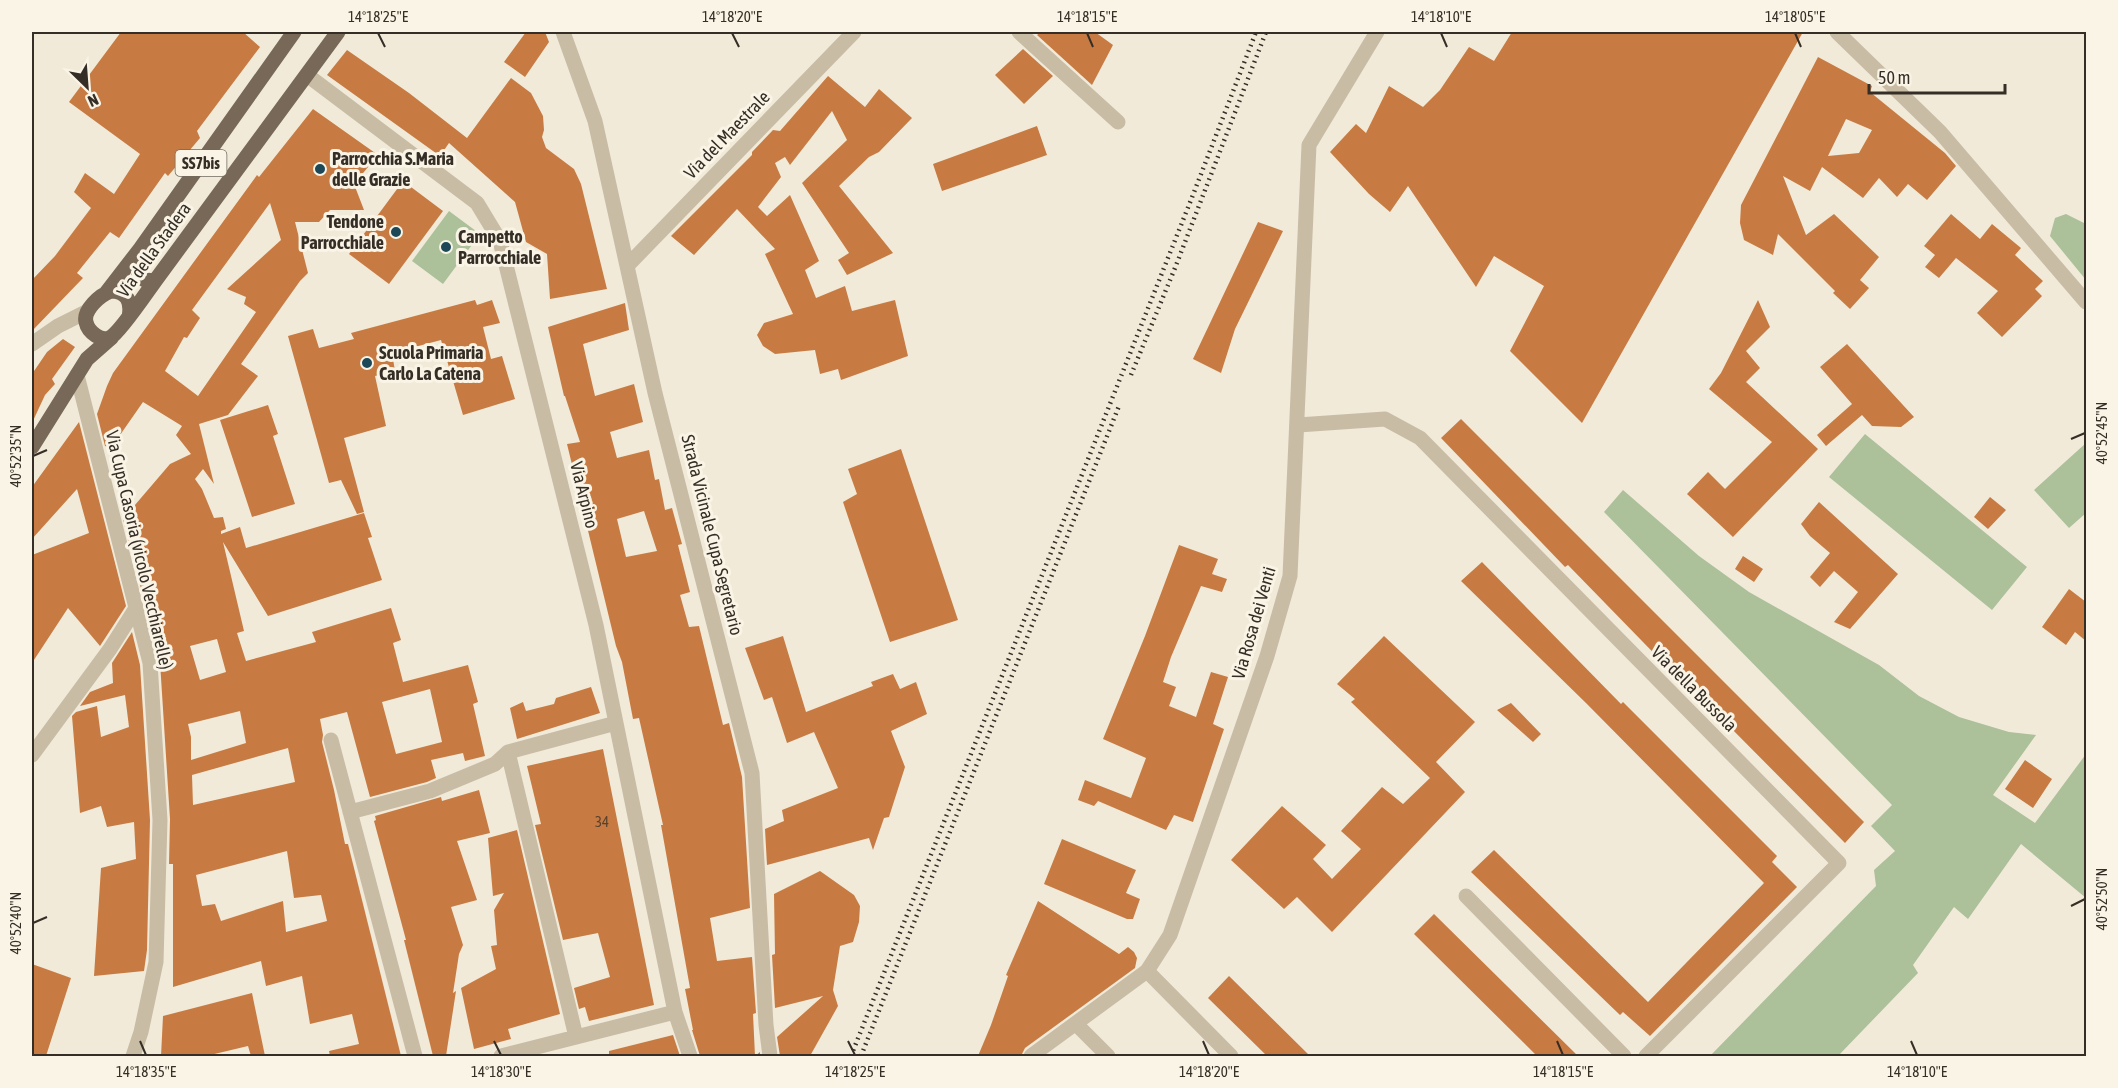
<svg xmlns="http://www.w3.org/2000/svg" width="2118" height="1088" viewBox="0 0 2118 1088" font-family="'Asap Condensed',sans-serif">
<rect width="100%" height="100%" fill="#f1ead9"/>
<!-- green -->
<path fill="#acc099" d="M449,211L480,234L443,284L412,261Z
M2066,214L2086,224V280L2050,236L2055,218Z
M1865,434L2027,567L1992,610L1829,477Z
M2086,443V513L2069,528L2034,490Z
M1623,490L1699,556L1749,592L1879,665L1919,696L1959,717L2009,732L2036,735L1993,795L2035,823L2086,754V898L2021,844L1968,919L1954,907L1913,965L1918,973L1838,1056H1710L1876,886L1874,870L1895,851L1871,826L1892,805L1604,512Z"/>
<!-- building -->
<path fill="#c77b42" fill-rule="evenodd" d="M121,32H243L260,47L197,131L200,138L168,176L165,173L119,238L110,232L77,273L83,278L32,331V280L55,256L91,208L74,192L85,173L114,194L140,154L69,102Z
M526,32H545L549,42L525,77L504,62Z
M1041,32H1095L1113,45L1092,85L1037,35Z
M1512,32H1803L1582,423L1510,351L1544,286L1494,256L1476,287L1408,186L1390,212L1369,194L1330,152L1356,124L1366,133L1389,86L1423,107L1440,90L1469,47L1494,61Z
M1023,49L1053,76L1024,104L995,75Z
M347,50L409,93L467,138L511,78L531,93L543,116L544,130L542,137L546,148L574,169L581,184L607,289L550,299L547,254L526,242L515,202L449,143L440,156L327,75Z
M1818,57L1872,86L1870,92L1945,153L1956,166L1927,200L1908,184L1897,197L1879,178L1863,198L1822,167L1810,191L1783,176L1806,235L1834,214L1879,257L1860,280L1869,288L1850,309L1833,293L1835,291L1778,234L1773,255L1744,240L1740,223L1741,205ZM1846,119L1872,130L1859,153L1828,156Z
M828,76L865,107L879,89L912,118L879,152L869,157L839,186L893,253L847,275L838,260L849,253L802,183L847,140L832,111L790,165L785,157L775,163L781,177L758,207L767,216L790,195L819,261L805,270L816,298L845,286L852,311L895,300L908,356L841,380L838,369L820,374L815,350L775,354L763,346L757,335L764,323L793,314L765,254L775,249L737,209L694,255L671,236L752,155V152L773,130L780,131Z
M313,109L378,155L354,184L364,210H330L319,222H295L308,273L300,281L241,364L258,376L228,415L199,424L214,484L203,469L195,479L202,489L214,518L223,517L226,529L221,531V534L240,527L246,548L364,513L372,537L368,538L382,580L268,616L223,542L244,631L237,633L246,661L316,642L312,632L391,608L401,640L393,643L403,682L468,665L478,702L473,704L485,756L465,761L463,753L431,760L436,778L427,782L370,797L347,712L320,719L323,735L322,742L334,790L345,844H348L401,1056H330L329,1051L359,1044L352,1014L310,1024L302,976L266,986L261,961L173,987V864H169L170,819L160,662L123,519L170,464L191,454L176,435L182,426L143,402L111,448L105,446L97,414L107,386L113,373L257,175L259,177ZM270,203L281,240L227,289L246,297L244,304L256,312L198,396L165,371L184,337L187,338L200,318L192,310ZM217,639L226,672L200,680L190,646ZM430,689L442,742L396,754L382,702ZM240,711L246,743L191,760V737L188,724ZM288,748L295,782L193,805L192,775ZM287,851L294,898L321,895L327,921L286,932L283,901L221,921L215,904L202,906L196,875Z
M1037,126L1047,155L942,191L933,164Z
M403,181L443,211L389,284L349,254Z
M1951,214L1980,239L1992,224L2021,248L2015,255L2043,281L2035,289L2042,296L2002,337L1977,313L1998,291L1956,258L1939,278L1925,267L1935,255L1924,246Z
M1258,222L1283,231L1235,329L1221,373L1193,359Z
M475,300L477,305L492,300L500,323L483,327L491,359L502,356L515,399L463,415L441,340L392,353L395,371L375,376L386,426L344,438L364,512L357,514L341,480L329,483L288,336L313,329L319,348L354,339L351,333Z
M1758,300L1770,327L1746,351L1760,368L1746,382L1818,449L1733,537L1687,494L1708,472L1725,489L1772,442L1709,389L1721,373Z
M625,303L629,330L583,344L595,396L634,384L643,422L610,432L617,458L649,450L655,480L659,479L665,510L672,508L682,544L678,545L690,592L680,595L689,627L699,626L723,725L729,723L742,777L750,908L710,918L717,961L752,957L756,1013L753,1014L755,1056L760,1052V1056H700L692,1030H693L685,989L690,988L661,825H663L639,718L633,719L622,662L616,646L567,444L580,442L565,396H564L548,327ZM644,511L657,551L626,557L617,519Z
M63,339L75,347L52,379L55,384L45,395L32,423V374L47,352Z
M1847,344L1914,417L1901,427L1872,426L1862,415L1826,446L1817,435L1852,404L1820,367Z
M268,405L278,434L273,436L295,504L252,517L220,420Z
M1461,419L1864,822L1845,843L1718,715L1716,717L1568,565L1565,567L1441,438Z
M79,422L126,606L100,646L68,608L32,663V555L89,533L77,489L32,539V487Z
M901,449L958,620L890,642L843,502L857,494L848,469Z
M1990,497L2006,510L1988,529L1974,517Z
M1819,502L1898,574L1850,629L1834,622L1858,592L1834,571L1820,587L1810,577L1830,553L1810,536L1801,524Z
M1179,545L1218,559L1212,574L1227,579L1222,592L1201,586L1171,657L1163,682L1176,687L1169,706L1196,717L1211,672L1228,677L1213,724L1224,729L1193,822L1174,815L1166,830L1098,801L1094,806L1078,800L1085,780L1131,798L1146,758L1103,739L1145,636Z
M1743,556L1763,569L1754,582L1735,569Z
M1482,562L1621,704L1623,702L1777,856L1772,862L1797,887L1650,1036L1623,1012L1620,1015L1471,872L1494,850L1648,1002L1764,883L1586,703L1461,581Z
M2069,589L2086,602V641L2075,632L2066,645L2042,627Z
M132,632L140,665L150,820L147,950L144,971L94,976L101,868L136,859L134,822L107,827L101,806L80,813L72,716L76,712L97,706L101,737L129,727L125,695L80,706L90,692L113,683L112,663Z
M783,636L806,712L873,686L871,682L893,674L900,689L916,682L927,714L891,731L905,767L889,817L884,818L873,850L869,838L767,865L765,829L784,821L782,810L838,788L814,732L787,743L772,697L764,700L745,648Z
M1384,636L1475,722L1436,762L1465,792L1332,932L1297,897L1284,909L1231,860L1282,806L1326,845L1313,859L1332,879L1361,849L1341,831L1382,787L1403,804L1430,778L1351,702L1355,699L1337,684Z
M591,687L600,713L517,739L510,708L523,702L526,711L554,704L556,698Z
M1511,703L1541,734L1533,742L1497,710Z
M603,749L654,1005L589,1021L585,1007L579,1009L574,988L610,977L598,933L563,940L535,825L541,824L527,766Z
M2025,760L2052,779L2033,808L2005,789Z
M479,790L490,833L457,841L477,900L451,907L463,945L459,954L453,993L456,991L446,1056H433L404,940H406L374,821L376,820L375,816L441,797L442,801Z
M517,830L560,1014L508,1029L511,1039L474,1049L461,988L496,969L491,946L497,945L494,910L504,893L493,896L488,838Z
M1062,839L1136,870L1126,893L1140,899L1133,919H1127L1044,884Z
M820,871L854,895L860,906L859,922L853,942L840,946L833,990L838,1006L810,1056H780L777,1037L823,996L775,1008L772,955L775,954L774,894Z
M1038,901L1119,954L1128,947L1134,952L1137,958L1135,968L1025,1048L1021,1056H978L991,1025L1008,976L1006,975Z
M1434,914L1578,1056H1537L1414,934Z
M32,964L71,978L46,1056H32Z
M1229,976L1310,1056H1267L1208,998Z
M252,993L265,1056H251L248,1046L206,1056H161L163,1016Z
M673,1035L680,1056H609V1051Z"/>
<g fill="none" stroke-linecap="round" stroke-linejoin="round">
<!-- minor -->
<path stroke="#c9bca5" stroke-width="15" d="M563,32L595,121L655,393L752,773L766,1025L770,1056
M1019,32L1118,122
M307,75L477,203L500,241L596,625L675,1012L690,1056
M627,266L854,32
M77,375L150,663L160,820L156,962L141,1032L133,1056
M1298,425L1385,419L1420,438L1839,863L1646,1056
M331,740L415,1056
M508,752L576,1037
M32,755L110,649L136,608
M350,812L430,791L495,764L508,752L616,723
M1466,896L1624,1056
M1147,971L1231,1056
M1076,1024L1108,1056
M501,1056L675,1012"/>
<!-- tertiary -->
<path stroke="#c9bca5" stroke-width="15" d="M1837,32L1940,132L2086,302
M32,344L58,326L88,311
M1031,1056L1147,971L1170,935L1267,656L1290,576L1309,145L1377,32"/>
<!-- primary -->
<path stroke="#776857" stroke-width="15" d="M140,249L138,264L139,276L145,280L155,281
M106,293L140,249L294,32
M129,317C132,302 127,291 111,291C100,295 83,310 86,322C88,332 102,343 111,337C120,332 147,292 155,281L338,32
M32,447L87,359L112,337"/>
<!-- rail -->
<path stroke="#352e26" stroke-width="4.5" stroke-dasharray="1.5 4.5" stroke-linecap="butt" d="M1131,375L1175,268L1266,32
M851,1056L1191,200L1256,32
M861,1056L1119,406"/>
</g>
<!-- ticks -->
<path fill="none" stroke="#352e26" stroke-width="2" d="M378,33L385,47M732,33L739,47M1087,33L1093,47M1441,33L1447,47M1795,33L1801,47M2071,439L2085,433M33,456L47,450M2071,906L2085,899M33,923L47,917M140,1041L146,1055M494,1041L501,1055M848,1041L855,1055M1203,1041L1209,1055M1557,1041L1563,1055M1911,1041L1917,1055"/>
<!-- markers -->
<g fill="#1c4857" stroke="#f9f4e5" stroke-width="2">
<circle cx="320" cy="169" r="6"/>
<circle cx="396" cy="232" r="6"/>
<circle cx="446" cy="247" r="6"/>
<circle cx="367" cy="363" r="6"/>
</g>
<g text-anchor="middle" stroke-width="6" stroke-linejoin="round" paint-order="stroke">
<!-- number labels -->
<g font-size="15" fill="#5a412d">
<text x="602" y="827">34</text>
</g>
<!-- shield labels -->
<rect fill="#f9f4e5" stroke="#70695f" stroke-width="1.5" x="175.5" y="150" width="51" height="26" rx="4.5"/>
<g font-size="16" font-weight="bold" fill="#352e26">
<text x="201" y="169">SS7bis</text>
</g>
<!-- street labels -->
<g font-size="18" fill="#352e26" stroke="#f9f4e5">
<text transform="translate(727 135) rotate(-46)" y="6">Via del Maestrale</text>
<text transform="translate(154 250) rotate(-54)" y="6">Via della Stadera</text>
<text transform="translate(584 495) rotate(76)" y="6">Via Arpino</text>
<text transform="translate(712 535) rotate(76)" y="6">Strada Vicinale Cupa Segretario</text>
<text transform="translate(139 550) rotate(77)" y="6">Via Cupa Casoria (vicolo Vecchiarelle)</text>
<text transform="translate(1254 623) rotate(-74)" y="6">Via Rosa dei Venti</text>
<text transform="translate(1694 689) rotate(45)" y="6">Via della Bussola</text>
</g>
<!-- poi labels -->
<g font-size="18" font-weight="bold" fill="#352e26" stroke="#f9f4e5" text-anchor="start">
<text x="332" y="165">Parrocchia S.Maria<tspan x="332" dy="21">delle Grazie</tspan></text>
<text x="384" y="228" text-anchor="end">Tendone<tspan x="384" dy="21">Parrocchiale</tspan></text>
<text x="458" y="243">Campetto<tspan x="458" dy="21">Parrocchiale</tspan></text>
<text x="379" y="359">Scuola Primaria<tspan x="379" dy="21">Carlo La Catena</tspan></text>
</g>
</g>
<!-- border -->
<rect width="2118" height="1088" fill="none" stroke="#f9f4e5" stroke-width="66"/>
<!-- north arrow -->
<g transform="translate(87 87) rotate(155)" stroke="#f9f4e5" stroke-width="4.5" paint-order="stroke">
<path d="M0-4.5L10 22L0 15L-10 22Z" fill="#352e26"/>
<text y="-9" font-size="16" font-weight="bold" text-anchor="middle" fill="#352e26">N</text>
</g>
<!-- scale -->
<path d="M1869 84v9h136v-9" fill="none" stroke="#352e26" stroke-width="3"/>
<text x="1878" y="84" font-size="18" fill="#352e26" stroke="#f9f4e5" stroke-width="4.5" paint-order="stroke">50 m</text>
<rect x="33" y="33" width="2052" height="1022" fill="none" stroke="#352e26" stroke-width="2"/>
<g font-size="15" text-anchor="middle" fill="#352e26">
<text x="378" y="22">14°18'25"E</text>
<text x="732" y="22">14°18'20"E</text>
<text x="1087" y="22">14°18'15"E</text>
<text x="1441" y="22">14°18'10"E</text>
<text x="1795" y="22">14°18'05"E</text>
<text transform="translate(2102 433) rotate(-90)" y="5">40°52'45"N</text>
<text transform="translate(16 456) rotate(-90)" y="5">40°52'35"N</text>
<text transform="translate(2102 899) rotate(-90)" y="5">40°52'50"N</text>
<text transform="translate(16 923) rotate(-90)" y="5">40°52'40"N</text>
<text x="146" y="1077">14°18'35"E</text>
<text x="501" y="1077">14°18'30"E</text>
<text x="855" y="1077">14°18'25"E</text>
<text x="1209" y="1077">14°18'20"E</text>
<text x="1563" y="1077">14°18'15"E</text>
<text x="1917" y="1077">14°18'10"E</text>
</g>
</svg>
